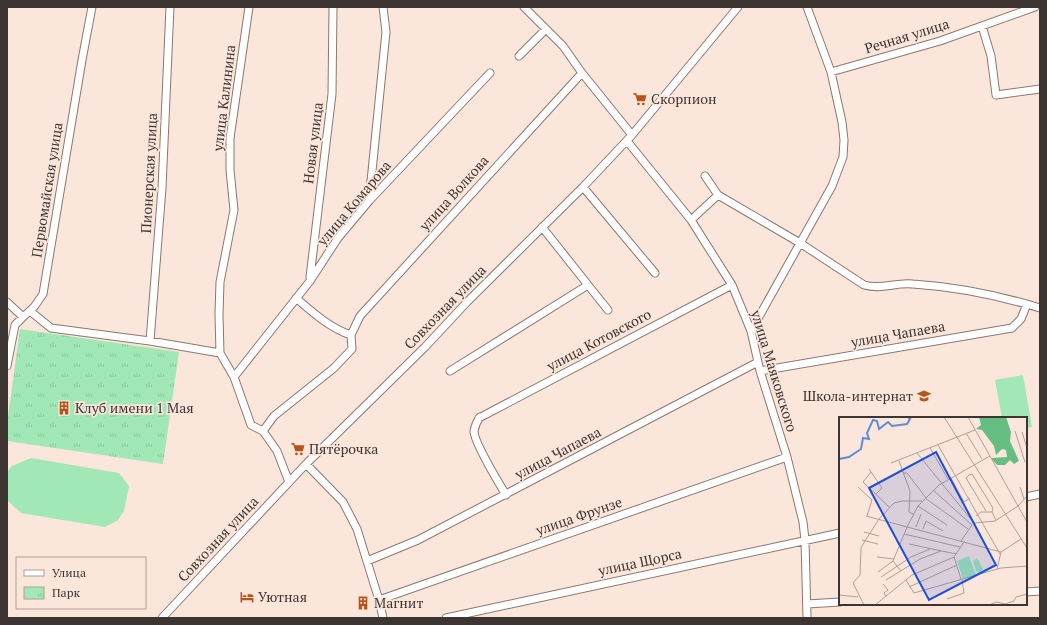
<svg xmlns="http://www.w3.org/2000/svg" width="1047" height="625" viewBox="0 0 1047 625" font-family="'PT Serif',serif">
<defs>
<pattern id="park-tufts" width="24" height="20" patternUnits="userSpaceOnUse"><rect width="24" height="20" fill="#a2e7b6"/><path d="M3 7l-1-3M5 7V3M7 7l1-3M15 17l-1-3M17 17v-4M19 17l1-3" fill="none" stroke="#8cc79d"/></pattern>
</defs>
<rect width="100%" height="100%" fill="#fbe6dc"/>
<!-- grass -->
<path fill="#a2e7b6" d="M1023,375L1032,427L1026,428V418H1002L995,380Z
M31,458L119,473L129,486L124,511L118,520L105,527L21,513L7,500V472L12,466Z"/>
<!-- park -->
<path fill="url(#park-tufts)" d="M20,329L179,352L163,464L7,441V424Z"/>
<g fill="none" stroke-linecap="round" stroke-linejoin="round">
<!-- minor casing -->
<g stroke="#8b786f" stroke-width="9">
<path id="minor" d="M249,7L230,138V170L234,210L220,282L219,314L220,353L234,377L251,425L263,431L277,451L289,482
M524,7L563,46L582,73L632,135
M982,26L991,56L996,95L1040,89
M519,56L546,29
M831,72L940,41L1035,7
M627,141L691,220L732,285L751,331L760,371L787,457L803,522L805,540L807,618
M705,176L718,195
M583,187L655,273
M369,201L386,32L383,7
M691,220L718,195L800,243L864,285C882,290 895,282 913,284C958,287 997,295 1040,308
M310,277L332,94L333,7
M588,285L608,310
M296,298C312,312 330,328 351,335
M7,302L23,317
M30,311L51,328L150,341L220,353
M751,331L832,186L843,157L844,140L842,122L831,72L807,7
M351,335L360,316L582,73
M150,341L162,188L170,7
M7,366L15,325L23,317L34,307L43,294L82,60L92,7
M450,371L588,285L542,227
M760,371L1012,328L1021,319L1027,304
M234,377L310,281L338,238L369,201L490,73
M480,417C477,421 475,426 474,431C474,443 499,483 506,495
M479,418L732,285
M263,431L274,416L334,368L352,349L351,335
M306,464L343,502L357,529L379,600L383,618
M1026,497L1040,494
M367,561L418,540L758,362
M1026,592L1040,591
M379,600L787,457
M807,604L840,602
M162,618L306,464L425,347L467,302L583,187L632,135L738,7
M446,618L840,533"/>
</g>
<!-- minor -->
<use href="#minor" stroke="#fff" stroke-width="7"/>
</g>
<!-- icons -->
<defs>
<g id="supermarket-bare" transform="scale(1.08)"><path d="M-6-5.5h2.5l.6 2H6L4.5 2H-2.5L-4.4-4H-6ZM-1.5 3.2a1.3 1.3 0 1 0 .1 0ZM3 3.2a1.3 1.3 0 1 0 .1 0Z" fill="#b6541a" stroke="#fbe6dc" stroke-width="2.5" paint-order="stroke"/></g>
<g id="school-bare" transform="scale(1.08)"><path d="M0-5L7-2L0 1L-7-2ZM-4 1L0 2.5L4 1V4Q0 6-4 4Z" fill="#b6541a" stroke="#fbe6dc" stroke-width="2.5" paint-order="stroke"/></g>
<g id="building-bare" transform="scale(1.08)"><path d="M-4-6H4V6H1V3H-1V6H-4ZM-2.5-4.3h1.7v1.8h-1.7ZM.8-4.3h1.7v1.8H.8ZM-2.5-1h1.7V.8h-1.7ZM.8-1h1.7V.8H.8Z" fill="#b6541a" stroke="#fbe6dc" stroke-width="2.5" paint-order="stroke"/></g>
<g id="hotel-bare" transform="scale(1.08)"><path d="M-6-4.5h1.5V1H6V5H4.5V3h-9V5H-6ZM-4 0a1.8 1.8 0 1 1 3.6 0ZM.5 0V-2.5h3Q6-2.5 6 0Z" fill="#b6541a" stroke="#fbe6dc" stroke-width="2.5" paint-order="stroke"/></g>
</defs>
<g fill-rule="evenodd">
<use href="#supermarket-bare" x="640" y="99"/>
<use href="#school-bare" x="924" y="396"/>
<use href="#building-bare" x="64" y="408"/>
<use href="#supermarket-bare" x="298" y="449"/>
<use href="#hotel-bare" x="247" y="597"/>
<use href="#building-bare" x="363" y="603"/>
</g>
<g text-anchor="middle" stroke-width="3.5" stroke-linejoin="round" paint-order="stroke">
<!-- street labels -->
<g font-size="14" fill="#3d3531" stroke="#fbe6dc">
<text transform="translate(907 36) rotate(-17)" y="5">Речная улица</text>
<text transform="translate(224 98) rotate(-83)" y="5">улица Калинина</text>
<text transform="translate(313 143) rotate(-83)" y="5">Новая улица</text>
<text transform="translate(149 173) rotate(-87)" y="5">Пионерская улица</text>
<text transform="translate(47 190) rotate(-81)" y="5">Первомайская улица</text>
<text transform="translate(454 193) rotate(-48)" y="5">улица Волкова</text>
<text transform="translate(354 203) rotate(-50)" y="5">улица Комарова</text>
<text transform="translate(445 307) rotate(-46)" y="5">Совхозная улица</text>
<text transform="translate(898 334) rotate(-10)" y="5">улица Чапаева</text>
<text transform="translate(599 340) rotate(-28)" y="5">улица Котовского</text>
<text transform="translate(774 371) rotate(73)" y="5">улица Маяковского</text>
<text transform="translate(558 453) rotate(-28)" y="5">улица Чапаева</text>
<text transform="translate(579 516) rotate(-19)" y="5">улица Фрунзе</text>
<text transform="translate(218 539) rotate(-47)" y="5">Совхозная улица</text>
<text transform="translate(640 562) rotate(-12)" y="5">улица Щорса</text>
</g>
<!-- poi labels -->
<g font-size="14" fill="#3d3531" stroke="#fbe6dc" text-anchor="start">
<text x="651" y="104">Скорпион</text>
<text x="913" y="401" text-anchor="end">Школа-интернат</text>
<text x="75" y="413">Клуб имени 1 Мая</text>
<text x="309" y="454">Пятёрочка</text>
<text x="258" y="602">Уютная</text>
<text x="374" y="608">Магнит</text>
</g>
</g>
<!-- overview -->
<g transform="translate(839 417)">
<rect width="188" height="188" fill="#fbe6dc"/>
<path d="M138,141L144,152L141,156L137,154L134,144Z" fill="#a2e7b6"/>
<path d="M140,0H167L172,15L171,24L180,44L175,47L171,43L166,48H158L152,41L168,40L167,33L163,32L157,38L155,29L143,13L137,12L142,8Z" fill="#67be83"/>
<path d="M130,139L137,158L124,162L118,144Z" fill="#a2e7b6"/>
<path fill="none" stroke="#618cd5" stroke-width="2" d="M0,42L10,40L22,32L24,21L30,22L28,16L34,3L38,4L40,12L49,5L53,9L68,7L71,2L69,0"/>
<path fill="none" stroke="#af9f98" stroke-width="1" d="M105,0L188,131M129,0L188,105M176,14L186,45M183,15L188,31M127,16L143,42M99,28L161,137M91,31L109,62M78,36L135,106M60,44L71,74L70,95L74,97M52,46L136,13M30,52L43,71L37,77M32,55L24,65L50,90M64,56H68L87,81M130,58L133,57L154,91L153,95M130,58L127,61L147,94M112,61L125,85L131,81M19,70L33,83L28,99M181,70L185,82M94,73L133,108M86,81L129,112M79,89L108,108M27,99L162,135M137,99L142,95H153L157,103M135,106L156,104L179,89L188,79M69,108L79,89L100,68L151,39M77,110L82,97M84,112L87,104L104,114M25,115L40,119M65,117L121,130M23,123L39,127M122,124L133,108M70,127L117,137M38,140L55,142M115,140L122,162M54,144L62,154M158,152L162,135L182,122M39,155L54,144L69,108M42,160L72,140L91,132M47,163L81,142L102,134M67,163L75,176L162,151L188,149M44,167L49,173L45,176L47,180M70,170L118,148M0,178L19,180M108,182L125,176L123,163M25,188L14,166L21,158L22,131L26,124L40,102L55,86L63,84H83M36,188L73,158L115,140L125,125M150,188L157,185L166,187L175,184L177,180L188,177"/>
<path fill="#1d4ed8" fill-opacity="0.15" stroke="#1d4ed8" stroke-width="2" d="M97,35L157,148L90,183L30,71Z"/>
<rect width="188" height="188" fill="none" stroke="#3d3531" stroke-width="2"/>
</g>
<!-- border -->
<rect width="1047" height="625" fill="none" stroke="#3d3531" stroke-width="16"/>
<!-- legend -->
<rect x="16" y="557" width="130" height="52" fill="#fbe6dc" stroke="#af9f98"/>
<rect x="24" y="570" width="20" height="6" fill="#ffffff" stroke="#af9f98"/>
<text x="52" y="577" font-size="12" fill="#3d3531">Улица</text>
<rect x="24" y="587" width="20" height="12" fill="url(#park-tufts)" stroke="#af9f98"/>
<text x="52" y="597" font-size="12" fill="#3d3531">Парк</text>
</svg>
